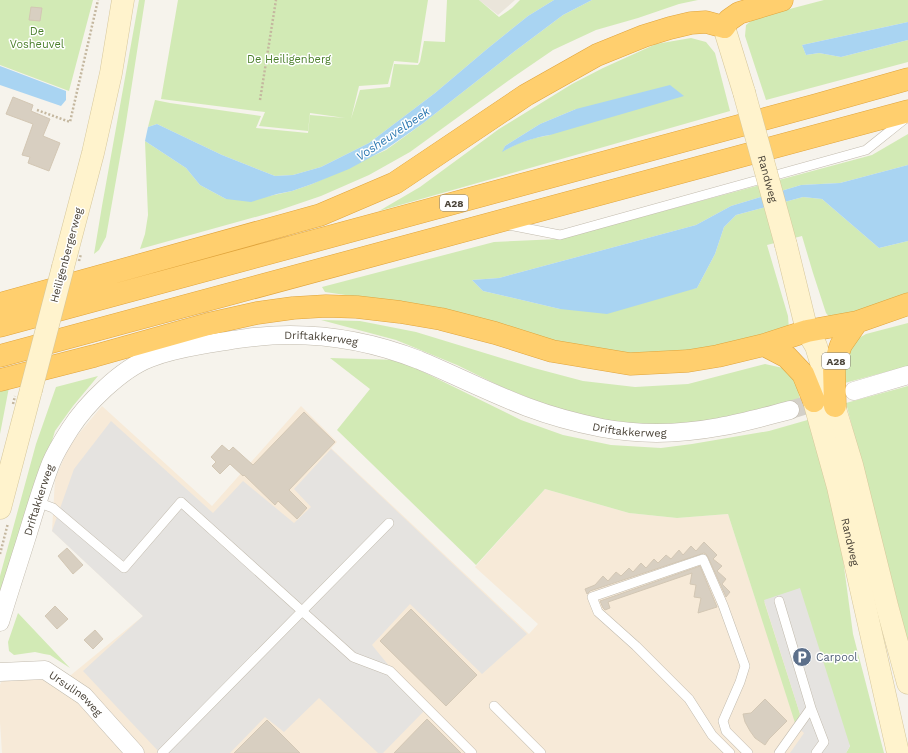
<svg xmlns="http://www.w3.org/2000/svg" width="908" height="753" viewBox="0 0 908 753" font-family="'Work Sans',sans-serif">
<rect width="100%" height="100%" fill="#f6f3ec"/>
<!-- residential -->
<path fill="#eae5da" d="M479,0H515L498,15Z"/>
<!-- commercial -->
<path fill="#f7ead8" d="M102,406L212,506L301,406L337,442L331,448L529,634L538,624L475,567L545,489L629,513L677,518L728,514L757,604L800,588L846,753H2L0,722V685L1,682L26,674L60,684L143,616L52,531L55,479L70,444Z"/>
<!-- green -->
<path fill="#d2eab5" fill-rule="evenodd" d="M0,0H93L69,91L0,65Z
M139,0H145L125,129L106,237L99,250L94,254L102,206Z
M178,0H428L418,63L394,61L388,84L359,86L351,119L360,90L390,87L394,64L418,65L420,62L424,41L445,42L447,0H479L499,17L512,8L520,0H554L528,16L487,49L435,93L369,143L321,167L293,175L275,176L222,155L157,124L148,127L155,100L170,103L261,116L256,128L308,133L310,115L345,118L310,113L308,131L259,126L265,112L161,99Z
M592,0H698L679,4L638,18L596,30L553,50L515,76L454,120L410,152L369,175L321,196L277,211L140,249L145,234L148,215L145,141L186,168L200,185L226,199L265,197L292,191L312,184L386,150L422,124L515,51L563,15Z
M824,0H908V22L802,45L806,55L819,53L841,57L908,40V62L766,100L745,36L746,25L755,18Z
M691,38L706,42L715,53L730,111L379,211L420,187L499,129L572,84L603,68L656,44ZM576,109L550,135L535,138L519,143L503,151L505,146L540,124Z
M908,134V165L840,183L801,185L731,206L696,225L499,278L472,280L483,291L560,309L697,288L715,254L724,227L736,215L803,197L822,199L879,248L908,241V299L831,319L826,313L813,273L802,236L767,245L788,316L789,329L780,337L628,359L393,302L325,292L322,287L494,242L559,239L872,155Z
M321,320L360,321L416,332L534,368L583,381L635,387L688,384L765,364L783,368L796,382L800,399L739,416L688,425L643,426L599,420L555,408L502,387L457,365L396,340Z
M908,323V366L841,384L844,358L857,339L866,334Z
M330,358L399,360L521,420L563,435L611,445L661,448L692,444L769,431L811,419L839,529L853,634L884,753H846L850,746L764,601L800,714L796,726L728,514L677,518L629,513L545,489L476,565L337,430L370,389Z
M98,376L73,406L55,431L0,608V576L36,444L56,387Z
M11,377L0,434V381Z
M908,386V643L846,403Z
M18,613L70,668L50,655L44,654L35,652L14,655L9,651L8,642Z"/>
<!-- parking -->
<path fill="#e5e3e0" d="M111,421L213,513L243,481L294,523L311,507L294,489L331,449L527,634L482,674L410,604L372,645L425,710L383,753H378L319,698L284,732L265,717L230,753H160L83,671L143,616L52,531L74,469Z
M800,588L850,746L846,753H790L804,733L796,726L800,714L764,600Z"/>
<!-- water -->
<path fill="#a9d4f2" d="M554,0H592L563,15L515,51L422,124L386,149L349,169L312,184L292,191L277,194L251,202L226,199L200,185L186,168L145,141L148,127L157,124L222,155L275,176L293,175L321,167L369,143L435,93L487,49L528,16Z
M908,22V40L841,57L819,53L806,55L802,45Z
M0,66L66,91V100L61,106L0,85Z
M670,85L684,96L550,135C532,138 518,143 502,152L505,146L540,124L576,109Z
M908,165V241L879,248L822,199L803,197L736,215L724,227L715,254L697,288L607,314L560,309L483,291L472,280L499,278L696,225L731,206L801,185L840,183Z"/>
<!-- building -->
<path fill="#d8cfc1" stroke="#d3c7b4" d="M31,7L42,8L40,21L29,20Z
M13,97L33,105L31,111L50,119L43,136L60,143L49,171L28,163L30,157L22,155L33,124L6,114Z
M304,412L335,442L289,490L307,508L297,519L278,501L275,505L244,475L243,476L230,464L220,474L212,466L216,462L211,457L222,445L229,451L233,447L253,465Z
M704,542L717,555L713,559L722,566L717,571L726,579L722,584L730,592L726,597L708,557L706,554L704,553L590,591L587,594L585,589L595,585L603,576L608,581L616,572L621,576L629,568L633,572L641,563L646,568L654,559L658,563L666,555L671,559L679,550L683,555L691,546L696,551Z
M67,548L83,565L73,574L58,556Z
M700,566L717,607L698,613L701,598L694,597L696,585L690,584L692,573L608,602L610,608L605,610L603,608L600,601Z
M55,606L68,619L57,629L45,616Z
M411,609L477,675L446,706L380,641Z
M95,630L103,639L93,649L84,640Z
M765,699L787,721L769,739L765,745L755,738L750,731L745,722L743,714L751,713Z
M427,719L461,753H394Z
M267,720L300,753H234Z"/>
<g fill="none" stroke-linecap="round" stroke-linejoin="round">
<!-- street-tunnel -->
<path stroke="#d4d0c8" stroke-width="18" stroke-dasharray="18 9" stroke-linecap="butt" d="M790,410L827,399"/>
<!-- lane casing -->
<g stroke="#c2bbae" stroke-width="10">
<path id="lane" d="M509,225L560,235L866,150L906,118
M37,502L53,508L124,568L181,502L353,657L390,671L472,753
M779,601L811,708L779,753
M494,706L541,753
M811,708L824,742L816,753
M162,753L389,523
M730,753L712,735L689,699L636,646L598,612L592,597L703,559L723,605L745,666L740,682L723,721L726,731L748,753"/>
</g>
<!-- street casing -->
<g stroke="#c2bbae" stroke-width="19">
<g id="street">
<path d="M854,391L908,375"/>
<path id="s1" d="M0,622C9,592 19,562 28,533C35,510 42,486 51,463C56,451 63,440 70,429C86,404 121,369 150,358C166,352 185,348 202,345C231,340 260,335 290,335C334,335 378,344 419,360C455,375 490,393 527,407C551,416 577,423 602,428C640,435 681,434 719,427C743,423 767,416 790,410"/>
<path id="s2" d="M0,672L45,670L84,696L135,753"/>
</g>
</g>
<!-- secondary casing -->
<g stroke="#d6c79b" stroke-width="23">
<g id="secondary">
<path d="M724,27L744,92"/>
<path d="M786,245L807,331L816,346L852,465L887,606L908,683"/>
<path d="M63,267L93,153L111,73L123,0"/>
<path id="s3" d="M810,383L814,401L838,487L898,753"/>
<path d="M0,508L31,390"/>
</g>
</g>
<!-- highway casing -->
<g stroke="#e0a43c" stroke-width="23">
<path id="highway" d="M0,304L320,215L395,183L526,95L597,55L644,36L670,28L691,23L706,22L724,27L729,20L739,13L782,0
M0,326L816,105L908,79
M764,345L787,357L803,374L814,401
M0,356L908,111
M0,380L94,356L208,324L257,313L293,308L326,306L357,307L400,312L441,319L495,333L552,351L630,364L688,361L718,356L764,345L807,331L857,322L908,304
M835,406L834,366L841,345L857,322"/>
</g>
<!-- path -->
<path stroke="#c4b79f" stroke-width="2.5" stroke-dasharray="2 2" stroke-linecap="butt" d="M260,100L276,0
M37,110L70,122L98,0
M0,554L8,523"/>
<!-- lane -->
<use href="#lane" stroke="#fff" stroke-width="9"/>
<!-- street -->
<use href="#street" stroke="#fff" stroke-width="18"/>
<!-- secondary -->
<use href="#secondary" stroke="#fff3cd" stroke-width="22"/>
<!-- highway -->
<use href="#highway" stroke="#ffcf6e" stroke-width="22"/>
<!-- secondary-bridge casing -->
<g stroke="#d6c79b" stroke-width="23" stroke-linecap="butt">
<g id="secondary-bridge">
<path id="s4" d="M744,92L786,245"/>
<path d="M31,390L63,267"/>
</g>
</g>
<!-- path-bridge -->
<path stroke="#c4b79f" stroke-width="2.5" stroke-dasharray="2 2" stroke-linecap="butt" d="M79,261L81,254
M13,404L15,396"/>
<!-- secondary-bridge -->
<use href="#secondary-bridge" stroke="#fff3cd" stroke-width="22"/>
</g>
<!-- icons -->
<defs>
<g id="parking-disc" transform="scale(1)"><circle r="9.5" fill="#5c6f8a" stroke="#fff"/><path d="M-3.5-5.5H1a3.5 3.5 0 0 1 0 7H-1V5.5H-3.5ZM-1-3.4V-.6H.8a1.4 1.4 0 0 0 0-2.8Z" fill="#fff"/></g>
</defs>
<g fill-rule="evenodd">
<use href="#parking-disc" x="802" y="657"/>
</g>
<g text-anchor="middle" stroke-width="3" stroke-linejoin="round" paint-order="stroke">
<!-- shield labels -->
<g fill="#fff" stroke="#817c74" stroke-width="1">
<rect x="440" y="195" width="28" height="16" rx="3"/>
<rect x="822" y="353" width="28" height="16" rx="3"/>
</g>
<g font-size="10" font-weight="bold" fill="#4b4439">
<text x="454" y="207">A28</text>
<text x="836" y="365">A28</text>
</g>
<!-- park labels -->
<g font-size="11" fill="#4a7f2a" stroke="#fff">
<text x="37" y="35">De<tspan x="37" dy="13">Vosheuvel</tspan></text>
<text x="289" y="63">De Heiligenberg</text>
</g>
<!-- street labels -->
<g font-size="11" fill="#4b4439" stroke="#fff">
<text dy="4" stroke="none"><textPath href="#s4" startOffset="90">Randweg</textPath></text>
<text transform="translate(66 255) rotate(-75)" y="4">Heiligenbergerweg</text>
<text dy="4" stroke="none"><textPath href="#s1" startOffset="488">Driftakkerweg</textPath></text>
<text dy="4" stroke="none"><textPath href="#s1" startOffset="812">Driftakkerweg</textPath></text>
<text dy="4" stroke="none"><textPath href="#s1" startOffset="128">Driftakkerweg</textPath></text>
<text dy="4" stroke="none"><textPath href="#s3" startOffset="164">Randweg</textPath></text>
<text dy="4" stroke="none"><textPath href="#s2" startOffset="84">Ursulineweg</textPath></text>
</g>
<!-- service labels -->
<g font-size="11" fill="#4e5e75" stroke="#fff" text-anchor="start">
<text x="816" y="661">Carpool</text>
</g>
<!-- water labels -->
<g font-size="12" font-style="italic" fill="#2e7ab2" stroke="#fff">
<text transform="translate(393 134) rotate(-34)" y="4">Vosheuvelbeek</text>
</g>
</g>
</svg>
